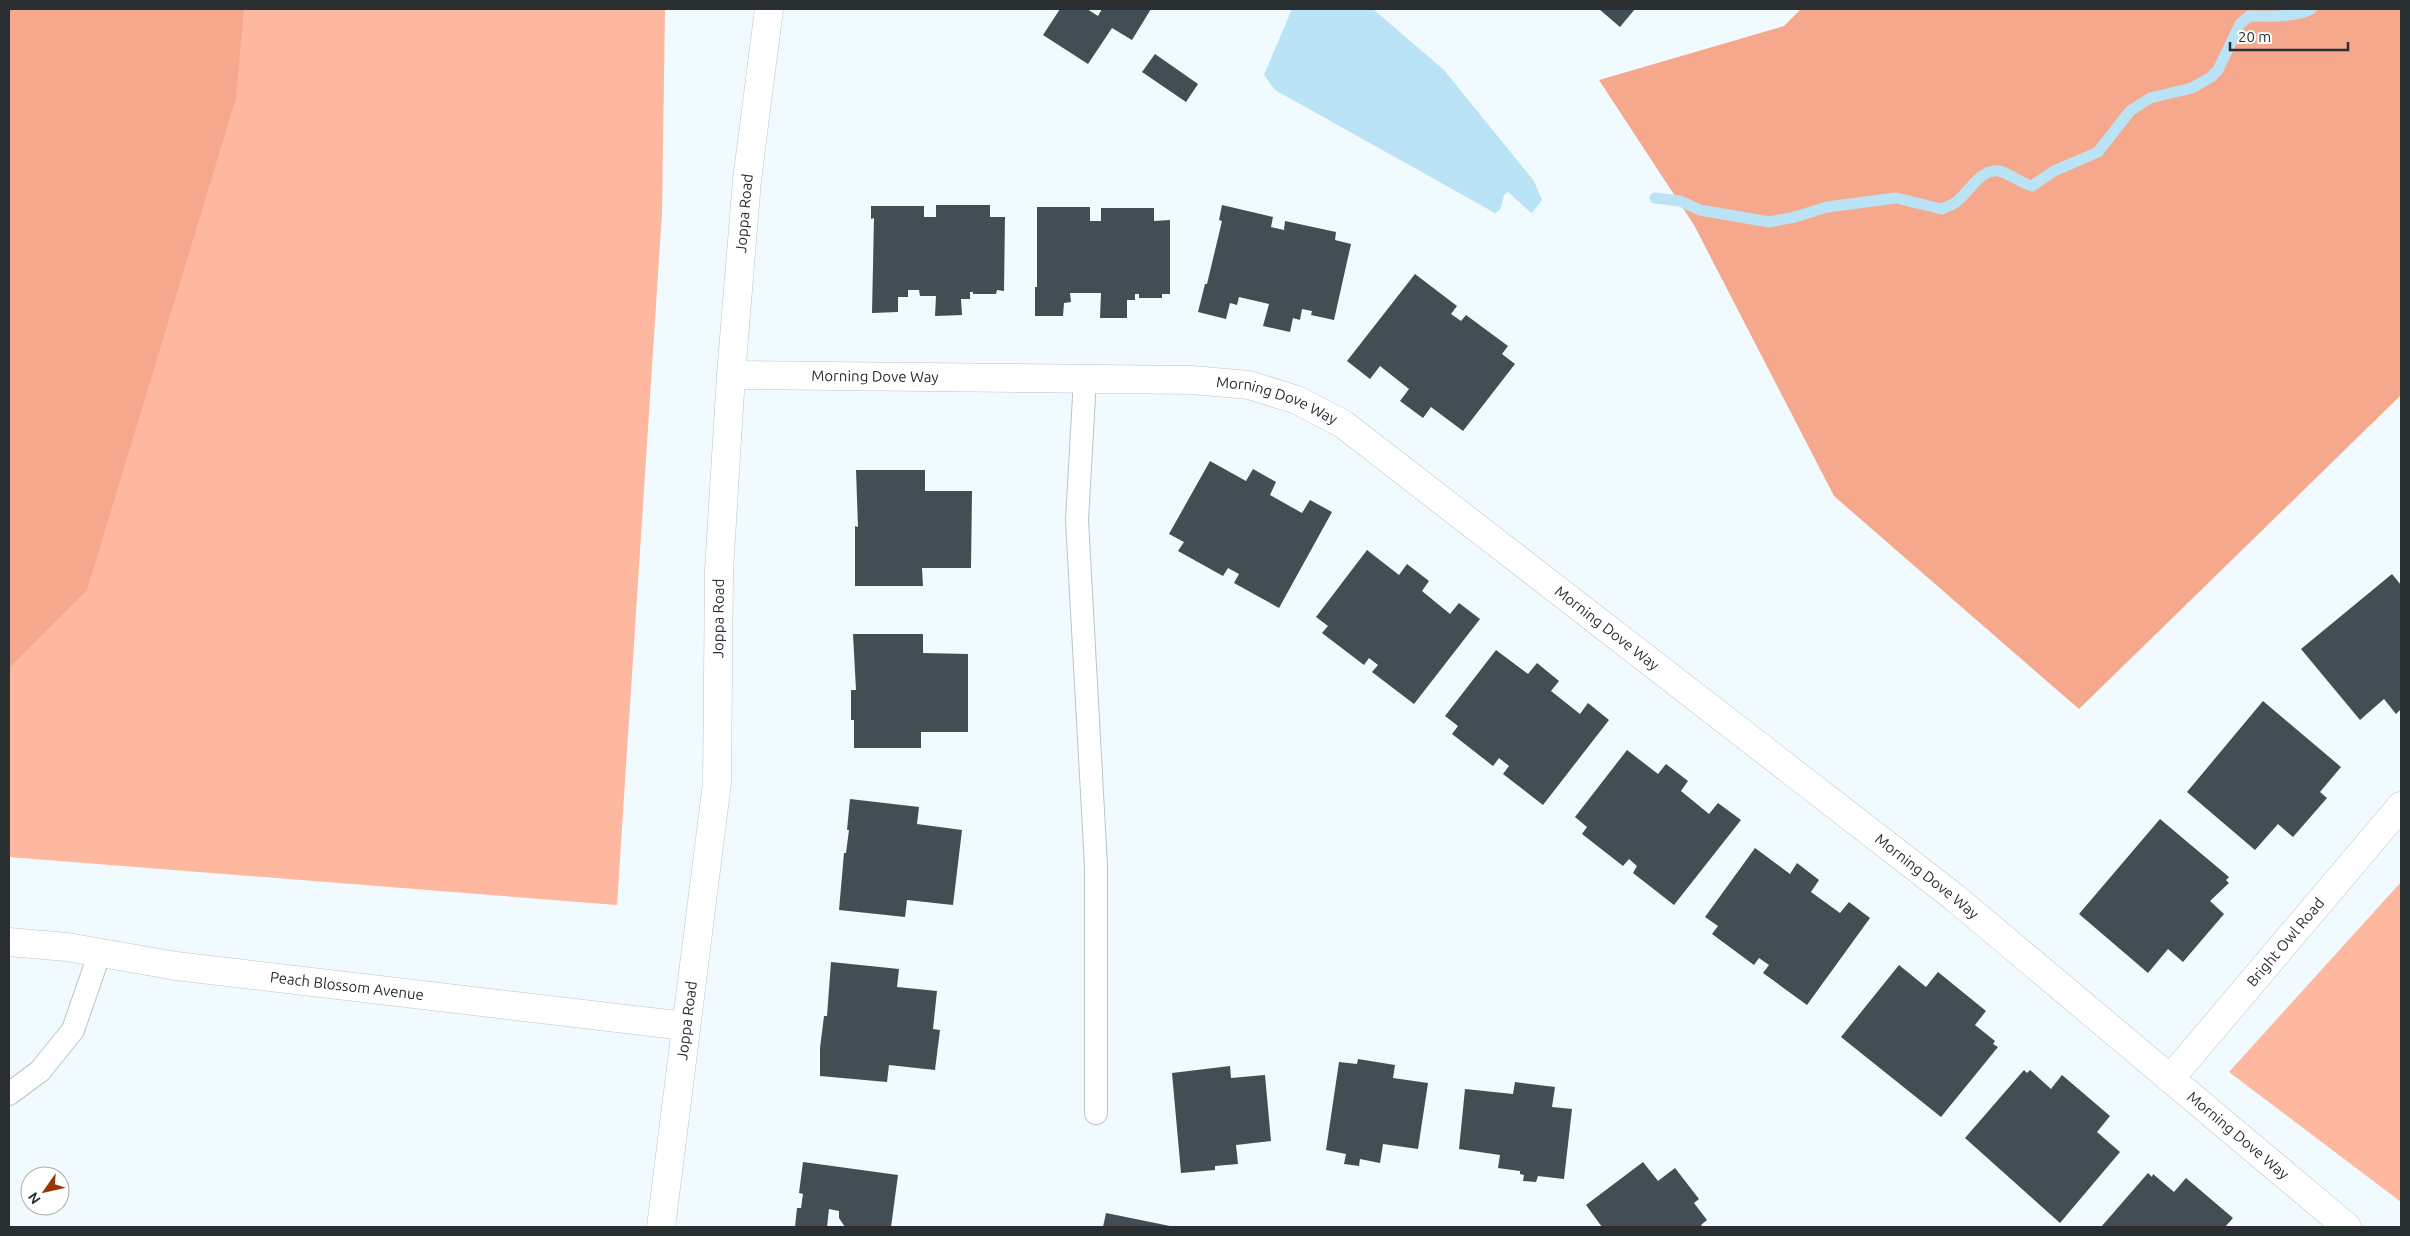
<svg xmlns="http://www.w3.org/2000/svg" width="2410" height="1236" viewBox="0 0 2410 1236" font-family="Ubuntu,sans-serif">
<rect width="100%" height="100%" fill="#f1fafe"/>
<!-- green -->
<path fill="#feb89f" d="M9,9H665L662,213L617,905L9,857Z
M2401,882V1202L2229,1072Z"/>
<!-- forest -->
<path fill="#f5a88c" d="M9,9H244L236,98L87,590L9,668Z
M1801,9H2401V395L2079,709L1834,496L1694,225L1599,80L1784,26Z"/>
<!-- water -->
<path fill="#bbe3f6" d="M1292,9H1373L1444,70L1534,181L1542,200L1532,213L1529,211L1508,192L1504,195L1500,210L1495,213L1275,90L1264,75Z"/>
<g fill="none" stroke-linecap="round" stroke-linejoin="round">
<!-- stream -->
<path stroke="#bbe3f6" stroke-width="11" d="M1655,198L1680,201L1700,210L1769,222L1795,217L1827,207L1896,198L1942,209C1946,207 1952,205 1956,202C1969,193 1980,168 1999,171C2009,173 2020,183 2032,186L2054,171L2098,152L2130,111L2150,98L2192,88L2211,77L2218,70L2240,24L2249,16C2269,16 2293,18 2311,9"/>
</g>
<!-- building -->
<path fill="#424e53" d="M1060,9H1087L1098,16L1102,9H1151L1132,40L1112,28L1088,64L1043,35Z
M1599,9H1635L1620,27Z
M1155,54L1198,84L1186,102L1142,72Z
M936,205H990V217H1005L1004,291L997,290L996,294H973V292H970V299H961L962,315L935,316L936,296H920L919,290H908V297H898V312L872,313L874,218L871,219V206H924V217H936Z
M1222,205L1273,217L1271,227L1284,230L1285,221L1336,232L1335,240L1351,244L1334,320L1311,315L1312,311L1302,309L1300,320L1293,318L1290,332L1263,326L1269,304L1239,297L1237,305L1230,303L1226,319L1198,312L1205,284H1207L1222,221L1219,220Z
M1037,207H1090V221H1101V208H1154V221L1170,220V294H1162V298H1139V294H1135V300H1127V318H1100L1101,293H1070L1071,302L1064,303L1063,316H1035V287H1037Z
M1415,274L1457,306L1451,314L1461,321L1466,315L1508,346L1502,354L1515,364L1463,431L1431,407L1423,418L1400,401L1409,389L1380,366L1370,379L1347,361Z
M1210,461L1246,481L1253,469L1276,482L1270,495L1302,513L1310,500L1332,512L1279,608L1234,583L1239,574L1228,568L1223,576L1178,551L1184,542L1169,534Z
M856,470H925V491H972L971,568H922L923,586H855V526L858,527Z
M1367,550L1399,575L1407,564L1429,581L1422,591L1450,614L1459,603L1480,619L1414,704L1372,672L1378,665L1369,658L1364,665L1322,633L1328,626L1316,617Z
M2392,574L2401,585V709L2396,714L2384,699L2360,720L2301,649Z
M853,634H923V653L968,654V732H921V748H854V720H851V690H856Z
M1496,650L1528,674L1537,663L1559,681L1551,691L1580,714L1588,703L1609,720L1543,805L1503,774L1509,766L1499,758L1493,766L1452,734L1458,726L1445,716Z
M2263,701L2341,767L2320,792L2327,798L2293,837L2278,824L2255,850L2187,792Z
M1627,750L1658,774L1666,764L1688,781L1681,791L1709,814L1718,803L1741,820L1674,905L1633,873L1637,866L1629,859L1623,866L1582,834L1587,827L1575,817Z
M850,799L919,807L917,824L962,830L953,905L907,900L905,917L839,910L844,853H846L849,830H847Z
M2160,819L2229,877L2226,880L2229,883L2210,901L2224,914L2183,962L2168,949L2148,973L2079,914Z
M1755,848L1790,874L1797,863L1819,880L1811,892L1840,913L1849,902L1870,918L1807,1005L1763,973L1769,965L1759,958L1754,965L1712,934L1718,926L1705,917Z
M831,962L899,969L897,987L937,991L933,1029L940,1030L935,1070L889,1065L887,1082L820,1076V1048L824,1016H827Z
M1899,965L1926,987L1938,972L1986,1011L1975,1025L1995,1041L1993,1044L1998,1047L1941,1117L1841,1037Z
M1358,1059L1395,1065L1393,1078L1428,1083L1418,1149L1383,1144L1380,1163L1360,1159L1359,1166L1344,1164L1346,1154L1326,1150L1339,1062L1357,1064Z
M1230,1066L1231,1078L1265,1075L1271,1141L1236,1145L1238,1164L1215,1166V1170L1181,1173L1172,1073Z
M2024,1070L2027,1073L2030,1070L2051,1089L2062,1075L2110,1116L2097,1132L2120,1152L2060,1223L1965,1138Z
M1515,1082L1555,1087L1552,1107L1572,1109L1564,1179L1538,1176L1536,1182L1523,1181L1524,1175L1520,1174V1171L1498,1168L1500,1155L1459,1149L1465,1089L1513,1094Z
M803,1162L898,1175L891,1227H845L839,1218V1211L829,1209L827,1227H795L797,1208H801L803,1194L799,1193Z
M1643,1162L1658,1181L1675,1168L1699,1199L1694,1203L1707,1220L1701,1225L1703,1227H1602L1586,1205Z
M2148,1173L2152,1177L2153,1174L2174,1192L2186,1178L2233,1218L2225,1227H2101Z
M1106,1213L1170,1226V1227H1103Z"/>
<g fill="none" stroke-linecap="round" stroke-linejoin="round">
<!-- lane casing -->
<g stroke="#b8c6cd" stroke-width="24">
<path id="lane" d="M1085,379L1077,520L1096,866V1113
M9,1094L40,1071L73,1030L100,952"/>
</g>
<!-- street casing -->
<g stroke="#b8c6cd" stroke-width="29">
<g id="street">
<path id="s1" d="M731,375L1192,380L1249,385L1297,400L1343,424L1954,897L2347,1227"/>
<path id="s2" d="M9,942L67,947L176,966L685,1026"/>
<path id="s3" d="M2170,1079L2401,806"/>
</g>
</g>
<!-- secondary casing -->
<g stroke="#b8c6cd" stroke-width="29">
<g id="secondary">
<path id="s4" d="M661,1227L717,783L719,571L731,375L747,180L769,9"/>
</g>
</g>
<!-- lane -->
<use href="#lane" stroke="#fff" stroke-width="22"/>
<!-- street -->
<use href="#street" stroke="#fff" stroke-width="28"/>
<!-- secondary -->
<use href="#secondary" stroke="#fff" stroke-width="28"/>
</g>
<g text-anchor="middle" stroke-width="5" stroke-linejoin="round" paint-order="stroke">
<!-- street labels -->
<g font-size="15" fill="#292f31" stroke="#fff">
<text dy="5" stroke="none"><textPath href="#s4" startOffset="1018">Joppa Road</textPath></text>
<text dy="5" stroke="none"><textPath href="#s1" startOffset="144">Morning Dove Way</textPath></text>
<text dy="5" stroke="none"><textPath href="#s1" startOffset="549">Morning Dove Way</textPath></text>
<text dy="5" stroke="none"><textPath href="#s4" startOffset="612">Joppa Road</textPath></text>
<text dy="5" stroke="none"><textPath href="#s1" startOffset="954">Morning Dove Way</textPath></text>
<text dy="5" stroke="none"><textPath href="#s1" startOffset="1359">Morning Dove Way</textPath></text>
<text dy="5" stroke="none"><textPath href="#s3" startOffset="179">Bright Owl Road</textPath></text>
<text dy="5" stroke="none"><textPath href="#s2" startOffset="341">Peach Blossom Avenue</textPath></text>
<text dy="5" stroke="none"><textPath href="#s4" startOffset="208">Joppa Road</textPath></text>
<text dy="5" stroke="none"><textPath href="#s1" startOffset="1764">Morning Dove Way</textPath></text>
</g>
</g>
<!-- border -->
<rect width="2410" height="1236" fill="none" stroke="#292f31" stroke-width="20"/>
<!-- north arrow -->
<g transform="translate(45 1191) rotate(236)"><circle r="24" fill="#ffffff" stroke="#a9acad"/>
<path d="M0-4L9 19L0 12L-9 19Z" fill="#9b3606"/>
<text y="-8" font-size="14" font-weight="bold" text-anchor="middle" fill="#292f31">N</text>
</g>
<!-- scale -->
<path d="M2230 42v8h118v-8" fill="none" stroke="#292f31" stroke-width="2.5"/>
<text x="2238" y="42" font-size="15" fill="#292f31" stroke="#ffffff" stroke-width="4" paint-order="stroke">20 m</text>
</svg>
